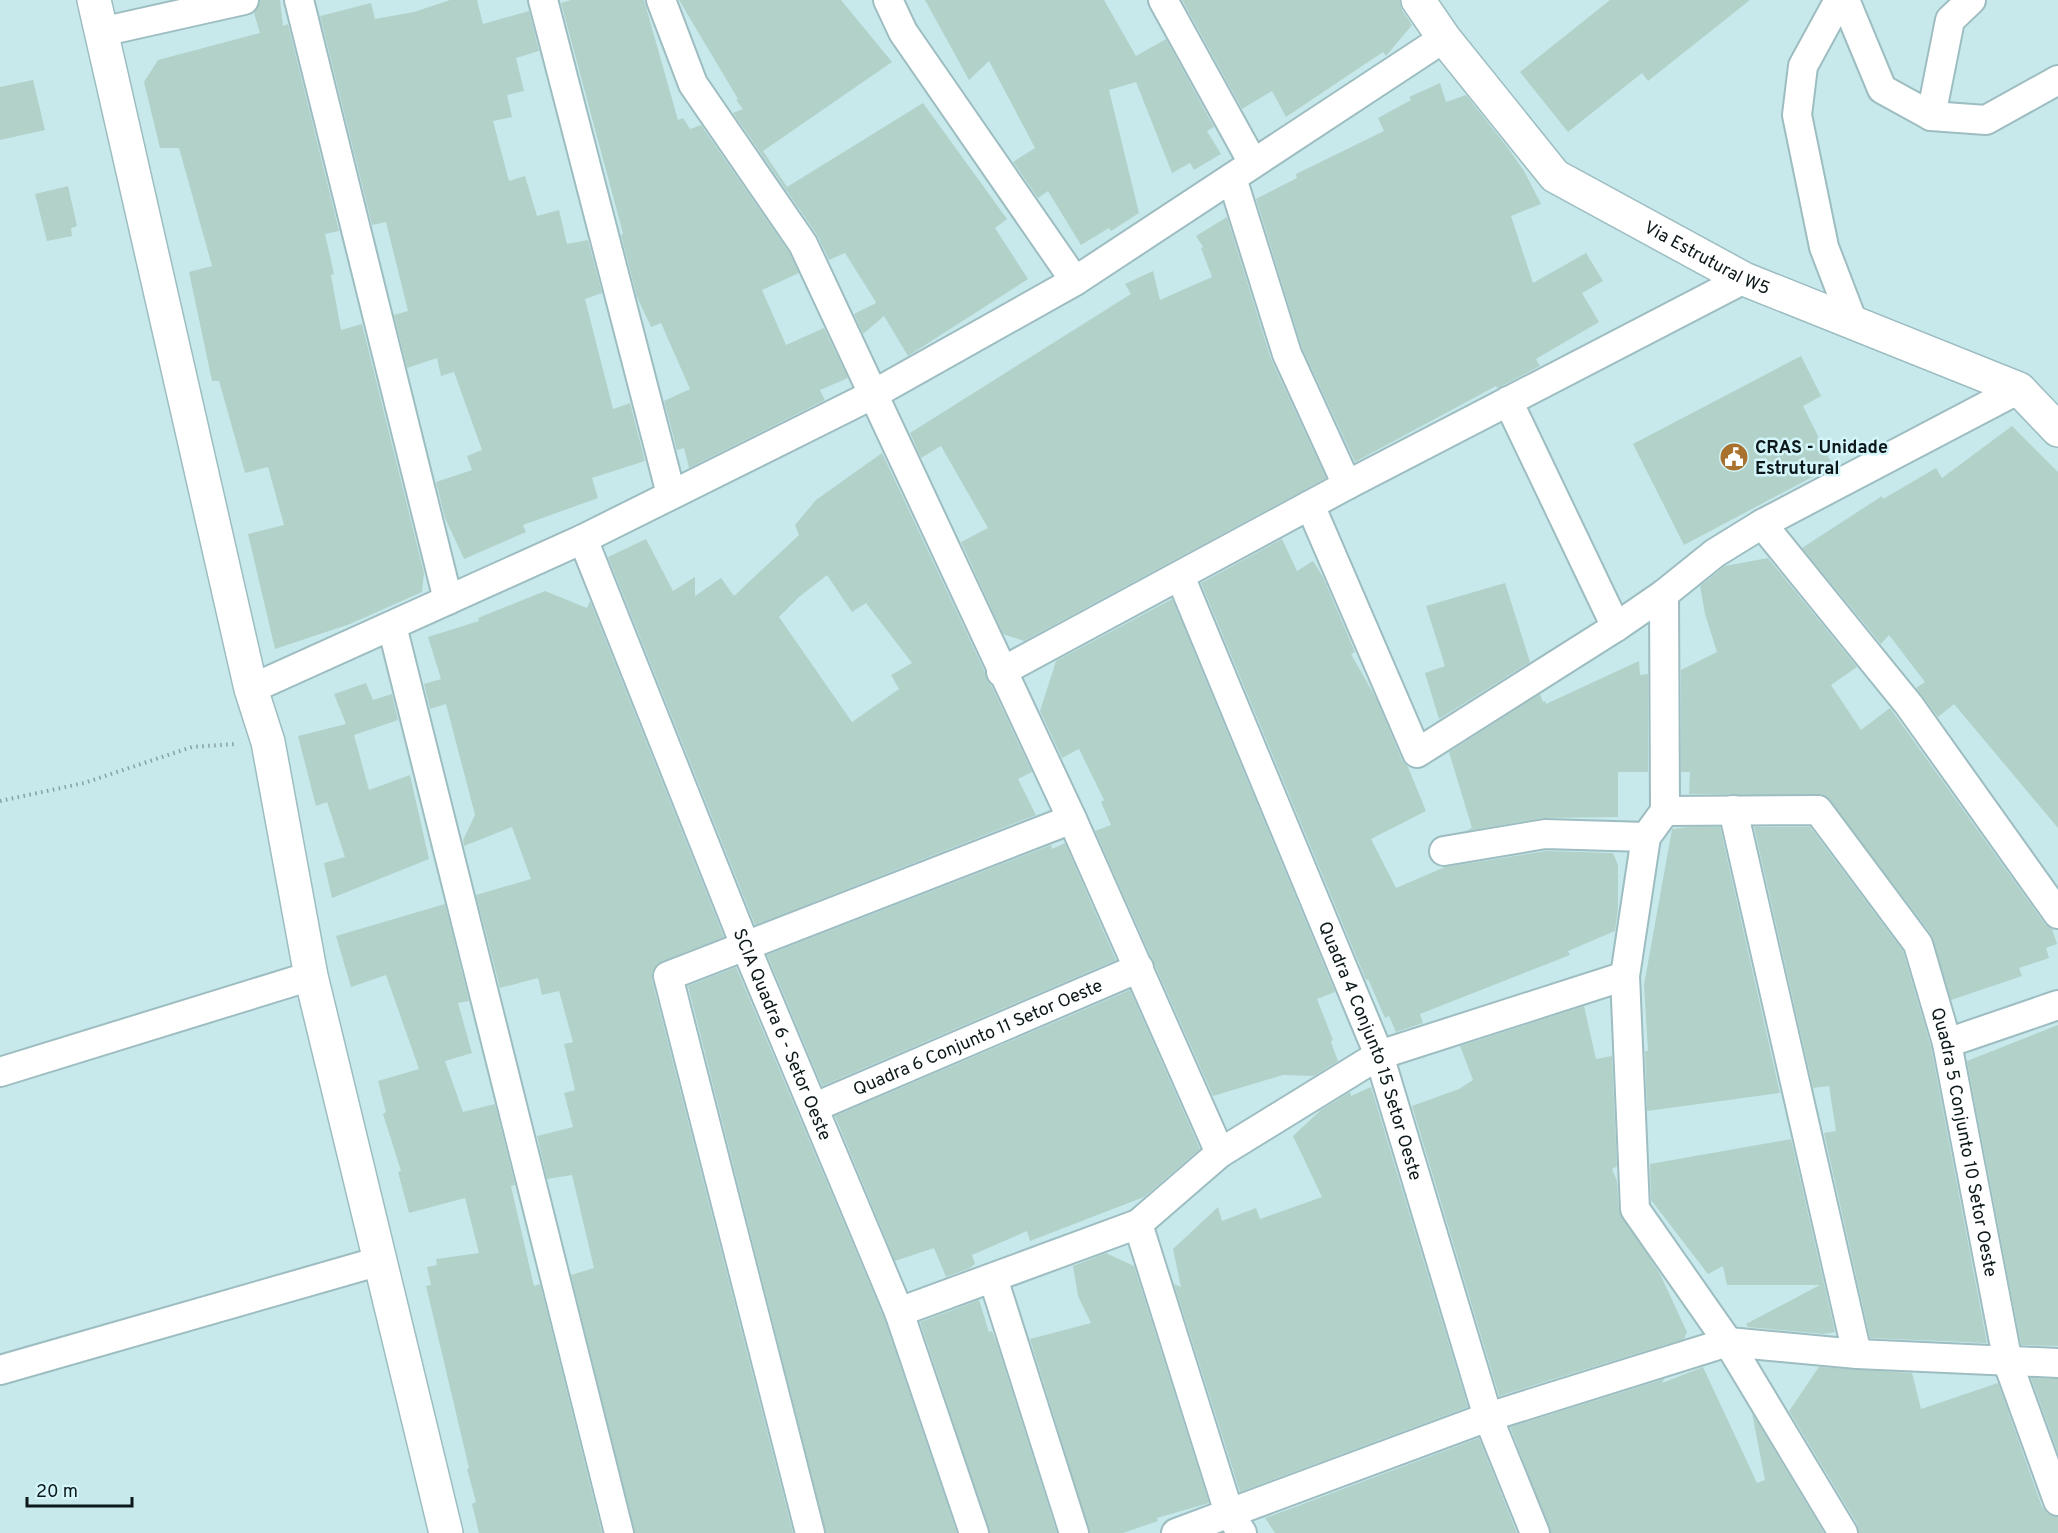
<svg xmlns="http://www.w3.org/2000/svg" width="2058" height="1533" viewBox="0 0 2058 1533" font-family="Overpass,sans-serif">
<rect width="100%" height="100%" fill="#c7e9ec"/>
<!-- building -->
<path fill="#b2d1c9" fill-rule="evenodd" d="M260,0H280L283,26L288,24L339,231L325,234L334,274L331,275L341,330L362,324L424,573L422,592L350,624L275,649L248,534L284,525L268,467L245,473L219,381H212L189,272L212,266L179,148H160L144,82L158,60L260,33L254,13Z
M450,0H477L483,24L529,11L539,51L516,58L524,91L507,95L512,117L493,121L509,181L525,176L537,216L559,210L567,244L588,240L602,293L585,299L613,409L630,403L645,461L592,478L598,498L523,525L526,532L464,559L445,518L436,482L472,470L467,456L482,450L454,372L441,376L437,358L407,368L394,315L408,311L386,222L372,225L320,16L371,3L375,19L414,12Z
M571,0H644L678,120L683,118L690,129L701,125L789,252L799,273L762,290L786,345L824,328L848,378L820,390L825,400L689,468L684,448L677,450L664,401L690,389L661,323L651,327L637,297L621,235L623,234L621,226L561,3Z
M679,0H841L892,62L763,151L787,187L923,103L1007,219L995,228L1028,279L908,356L884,316L863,334L854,314L876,303L874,299L845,253L829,260L817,235L733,113L743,109L736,100L738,99Z
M925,0H1104L1136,56L1166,39L1214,127L1207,131L1221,154L1194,170L1190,163L1172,173L1136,82L1109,90L1139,213L1111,231L1109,228L1081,245L1048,191L1038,198L1013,162L1035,148L989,61L969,80Z
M1182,0H1400L1402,10L1412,25L1386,56L1383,52L1286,117L1272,91L1242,109Z
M1610,0H1750L1648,81L1642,73L1568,132L1520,72Z
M33,80L45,130L0,140V87Z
M1440,83L1446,102L1466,95L1508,148L1524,171L1541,204L1511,216L1533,283L1586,253L1603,281L1582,293L1599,322L1536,359L1540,366L1498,388L1496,386L1355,462L1302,348L1256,199L1297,178L1296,174L1384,131L1378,118L1411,100L1409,97Z
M68,186L77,226L71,228L72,236L47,241L35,194Z
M1227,217L1271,359L1326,478L1024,641L1003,634L961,542L988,528L941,446L921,458L910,433L1131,294L1125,284L1153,271L1160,300L1212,277L1201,248L1203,247L1196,236Z
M1801,356L1821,396L1803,406L1833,466L1684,545L1633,444Z
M2012,426L2058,472V828L1954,704L1938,717L1916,688L1925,682L1889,635L1881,644L1802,548L1882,496L1883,499L1936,468L1942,478Z
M882,453L1032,772L1018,779L1036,815L755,925L608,557L646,539L673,591L695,577V596L721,578L734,596L799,535L795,525L816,500ZM827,575L852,612L866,603L912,663L891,675L899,689L852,722L779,617L799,597Z
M1282,539L1297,571L1313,561L1323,577L1355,652L1351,654L1376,698L1402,760L1408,767L1426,811L1371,839L1396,888L1445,867L1546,851L1613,853L1618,865V909L1615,931L1568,951L1570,955L1420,1014L1423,1023L1396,1032L1389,1016L1385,1018L1368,979L1366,980L1201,583Z
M1768,558L1857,667L1831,685L1861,730L1890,708L2045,924L2052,929L2057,944L2046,948L2049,958L2019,968L2022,976L1951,1000L1931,934L1826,796L1689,794L1690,772H1681V670L1717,652L1705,614L1700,586L1725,566Z
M1505,583L1530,662L1439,719L1425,673L1445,666L1426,606Z
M545,591L587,608L590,601L724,937L662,961L652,972V980L793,1533H635L571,1275L594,1268L572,1175L547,1179L537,1136L573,1127L564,1093L575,1090L564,1044L573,1042L559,991L542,995L538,978L500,988L476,895L531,879L512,827L464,846L463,840L475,815L446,704L430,709L424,684L441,679L428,637L479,621L478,618Z
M1172,599L1335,992L1317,999L1333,1040L1331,1042L1338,1061L1314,1076L1283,1075L1213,1096L1095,831L1111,825L1101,802L1104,800L1079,749L1062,758L1040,711L1056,661Z
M1639,661L1640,675L1648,674V772H1618V817L1542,818L1466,831L1472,828L1449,752L1540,694L1543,702L1545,701L1546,704Z
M366,683L373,700L392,694L398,720L354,735L369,790L410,775L429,859L332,898L324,863L345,857L327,802L316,806L298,736L346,724L334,694Z
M1688,827H1720L1780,1093L1647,1111L1645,1051H1648L1644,985L1672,829Z
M1754,827H1810L1903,951L1931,1047L1987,1343L1870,1338L1824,1133L1836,1131L1829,1086L1813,1088Z
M1065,843L1116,960L822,1086L767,955L1051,845L1052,849Z
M445,904L469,1001L458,1003L472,1053L445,1061L463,1112L495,1104L515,1185L511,1186L534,1286L540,1284L602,1533H479L472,1504L476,1502L467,1469L469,1468L426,1286L431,1285L427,1267L437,1265L436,1259L479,1253L465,1198L409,1213L398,1172L401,1171L383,1114L386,1112L378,1081L419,1069L386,975L351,987L336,936Z
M736,967L884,1318L957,1533H826L688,986Z
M1130,990L1200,1149L1144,1197L1030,1241L1027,1231L972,1255L975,1264L970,1268L946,1277L934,1248L895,1261L835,1116Z
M1584,1006L1596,1059L1612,1056L1617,1166L1612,1169L1617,1181L1619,1210L1660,1274L1687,1332L1684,1339L1499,1396L1412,1106L1459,1089L1473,1080L1460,1046Z
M2058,1025V1346L2021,1345L1967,1061Z
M1371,1087L1468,1407L1240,1492L1174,1284L1181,1287L1173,1249L1218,1207L1222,1221L1256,1208L1260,1219L1322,1197L1293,1136L1321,1110L1350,1092L1351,1096Z
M1791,1139L1835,1332L1824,1334L1748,1327L1746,1324L1820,1285H1727L1723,1266L1708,1274L1651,1200L1650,1164Z
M1106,1253L1134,1266L1209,1503L1157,1518L1158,1521L1123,1533H1090L1030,1339L1091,1323L1078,1296L1073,1266Z
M979,1300L989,1332L992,1331L997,1344L1057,1533H990L920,1322Z
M1703,1367L1757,1483L1765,1480L1752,1413L1824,1533H1551L1510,1427L1664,1379L1662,1383Z
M1819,1367L1912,1373L1921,1409L1998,1383L2042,1507L2048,1514L2058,1517V1533H1859L1857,1524L1789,1411Z
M2031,1378L2058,1379V1453Z
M1479,1438L1517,1533H1275L1265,1518Z"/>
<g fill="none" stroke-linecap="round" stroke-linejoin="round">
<!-- minor casing -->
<g stroke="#9dbdc1" stroke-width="32">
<g id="minor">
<path d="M299,0L448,600"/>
<path d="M543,0L671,494"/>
<path d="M661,0L693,84L803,244L1072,819L1220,1153"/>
<path d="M888,0L903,32L1075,281"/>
<path d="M1163,0L1253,163"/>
<path d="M1839,0L1803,66L1797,115L1824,247L1852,320"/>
<path d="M1845,0L1882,89L1931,116L1986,120L2058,80"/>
<path d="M101,32L244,0"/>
<path d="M1931,116L1950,20L1971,0"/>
<path d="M1232,178L1287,354L1347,485"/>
<path d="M1508,401L1616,627"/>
<path d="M1310,505L1417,753L1616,627L1664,594L1715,553L1762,524L2019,389"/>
<path d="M1762,524L1909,705L2058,914"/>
<path id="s1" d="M583,539L745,945L899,1312L974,1533"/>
<path id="s2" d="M1180,576L1379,1055L1488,1417L1535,1533"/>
<path d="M1664,594L1665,811L1646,837L1625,976L1635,1209L1728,1342L1843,1533"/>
<path d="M392,626L619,1533"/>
<path d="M1001,672L1347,485L1744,279"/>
<path d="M251,689L583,539L872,395L1075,281L1444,38"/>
<path d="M1733,810L1857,1354"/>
<path id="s3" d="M1665,811L1818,810L1918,944L1947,1043L2008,1363L2058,1501"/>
<path d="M1444,851L1545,834L1646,837"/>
<path d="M1947,1043L2058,1005"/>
<path d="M0,1072L311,976"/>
<path id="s4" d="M815,1107L1139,968"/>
<path d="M1138,1224L1229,1513L1242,1533"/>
<path d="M993,1278L1074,1533"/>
<path d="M899,1312L1138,1224L1220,1153L1379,1055L1625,976"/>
<path d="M0,1370L380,1261"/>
<path d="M810,1533L668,976L1072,819"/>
<path d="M1176,1533L1488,1417L1728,1342L1857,1354L2058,1363"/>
</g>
</g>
<!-- tertiary casing -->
<g stroke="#9dbdc1" stroke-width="36">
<g id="tertiary">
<path d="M94,0L251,689L268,742L311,976L446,1533"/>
<path id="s5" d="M1418,0L1444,38L1555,176L1744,279L2019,389L2058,430"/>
</g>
</g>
<!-- path -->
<path stroke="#86a0a3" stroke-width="4" stroke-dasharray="1.5 4.5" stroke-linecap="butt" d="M0,801L84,783L192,747L234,744"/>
<!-- minor -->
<use href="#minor" stroke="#fff" stroke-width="28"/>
<!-- tertiary -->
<use href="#tertiary" stroke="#fff" stroke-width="33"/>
</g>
<!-- icons -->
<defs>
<g id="civic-disc" transform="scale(1.5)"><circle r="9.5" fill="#a8712d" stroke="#d4f6fa"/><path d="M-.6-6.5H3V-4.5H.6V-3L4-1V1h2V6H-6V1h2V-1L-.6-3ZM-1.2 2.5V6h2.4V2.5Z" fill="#fff"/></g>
</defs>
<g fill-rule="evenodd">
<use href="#civic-disc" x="1734" y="457"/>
</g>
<g text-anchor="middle" stroke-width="5" stroke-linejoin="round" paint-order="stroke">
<!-- street labels -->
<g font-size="18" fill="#0c181a" stroke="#d4f6fa">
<text dy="6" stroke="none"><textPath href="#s5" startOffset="396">Via Estrutural W5</textPath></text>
<text dy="6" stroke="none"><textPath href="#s1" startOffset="534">SCIA Quadra 6 - Setor Oeste</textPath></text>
<text dy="6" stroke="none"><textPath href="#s4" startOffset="177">Quadra 6 Conjunto 11 Setor Oeste</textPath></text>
<text dy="6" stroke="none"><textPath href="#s2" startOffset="512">Quadra 4 Conjunto 15 Setor Oeste</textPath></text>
<text dy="6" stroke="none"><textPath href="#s3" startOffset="524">Quadra 5 Conjunto 10 Setor Oeste</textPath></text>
</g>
<!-- poi labels -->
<g font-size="18" font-weight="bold" fill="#0c181a" stroke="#d4f6fa" text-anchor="start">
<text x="1755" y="453">CRAS - Unidade<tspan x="1755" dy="21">Estrutural</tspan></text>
</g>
</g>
<!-- scale -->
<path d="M27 1497v9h105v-9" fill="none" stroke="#0c181a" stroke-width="3"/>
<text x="36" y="1497" font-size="18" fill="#0c181a" stroke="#d4f6fa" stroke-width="4.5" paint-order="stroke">20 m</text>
</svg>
